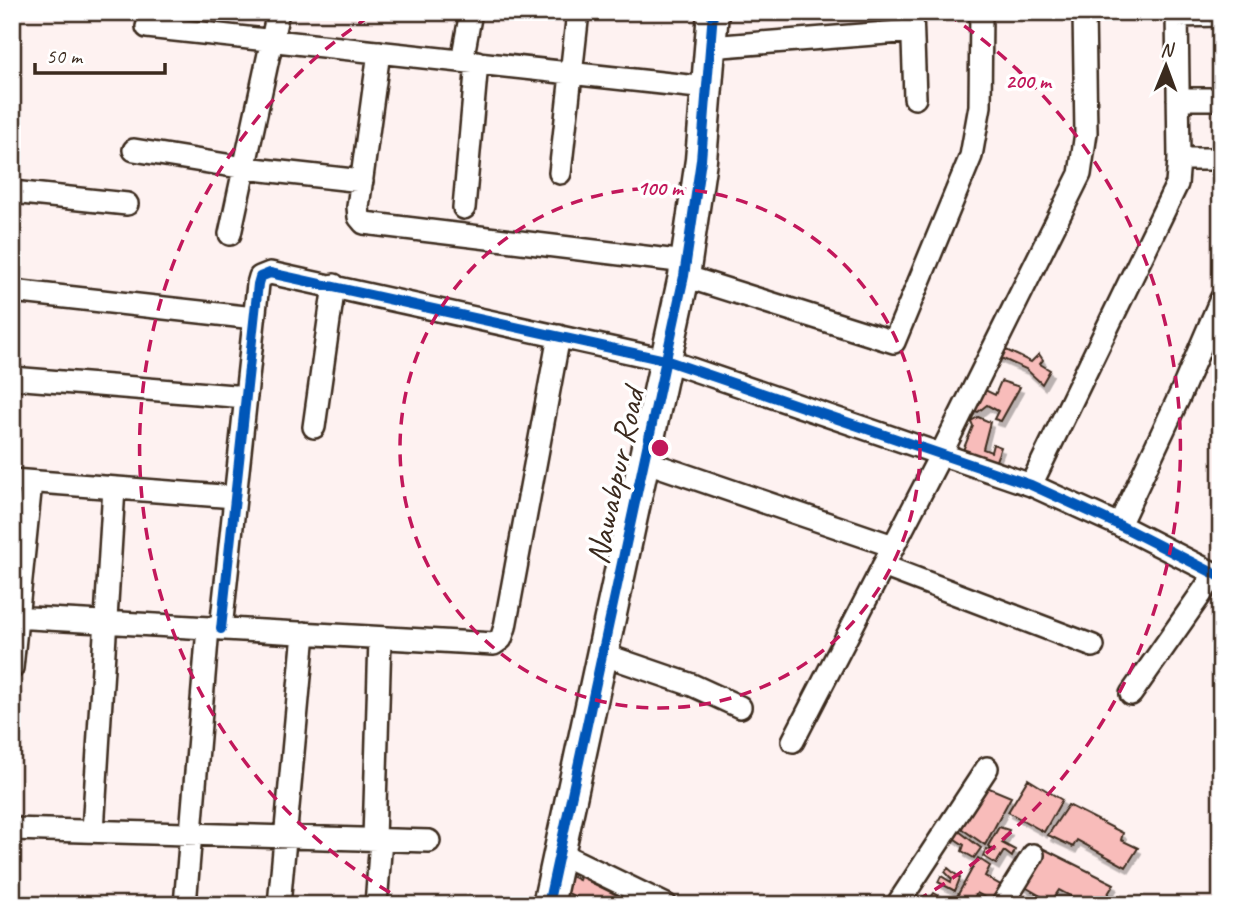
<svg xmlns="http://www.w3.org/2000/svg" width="1233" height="917" viewBox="0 0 1233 917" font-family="Caveat,sans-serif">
<defs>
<filter id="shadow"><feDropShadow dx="3" dy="5.5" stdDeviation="0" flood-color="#0004"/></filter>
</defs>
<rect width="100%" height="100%" fill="#fef2f1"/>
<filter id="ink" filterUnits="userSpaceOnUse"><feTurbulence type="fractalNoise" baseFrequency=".0143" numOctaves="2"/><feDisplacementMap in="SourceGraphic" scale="14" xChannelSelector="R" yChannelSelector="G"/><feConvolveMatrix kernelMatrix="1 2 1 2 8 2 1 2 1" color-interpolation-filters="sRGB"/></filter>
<g filter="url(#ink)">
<!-- building -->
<path fill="#f8bcba" stroke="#3b2a1e" stroke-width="2" filter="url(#shadow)" d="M883,12H907V25L884,24Z
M1000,347L1031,362L1039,354L1043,360L1040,364L1050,370L1042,384L1026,369L994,355Z
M1001,381L1020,387L1001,421L994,419L998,411L987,405L978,412L969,409L981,388L995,395Z
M978,417L990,422L983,449L991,452L993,444L1001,447L995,463L961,455L973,426L971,421Z
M1028,779L1062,800L1044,832L1008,812Z
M982,785L1011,797L985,845L955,824Z
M1068,805L1123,833L1121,840L1138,848L1126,867L1077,840L1073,847L1048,835Z
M999,827L1009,830L1002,843L1015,850L1012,857L1004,851L996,864L983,856L986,849L996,851L988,846Z
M955,828L981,848L974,858L962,851L964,845L949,835Z
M1042,848L1114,884L1101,905H1087L1059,890L1051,902L1020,884Z
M978,858L990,866L985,876L1004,887L997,904L977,893L969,905L955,900Z
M571,862L593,878L590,882L621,897L617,905H591L564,891L567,874L579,880L580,877L569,871Z
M948,868L960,878L955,891L938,882L941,876L951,882L952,879L945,872Z
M934,893L948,901L946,905H926Z"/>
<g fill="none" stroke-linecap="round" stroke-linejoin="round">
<!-- street casing -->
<g stroke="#3b2a1e" stroke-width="26">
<path id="street" d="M912,12L915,98
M1177,16L1221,15
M147,27L707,88
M710,47L912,31
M379,52L358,207L359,217L364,223L686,262
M462,61L471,12
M1178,99H1221
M134,150L245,168L362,181
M1179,159H1221
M560,173L578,12
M12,192L127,204
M464,208L477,62
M230,234L278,12
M684,276L894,342L971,156L980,106L981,12
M12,291L254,318
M12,378L246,397
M314,427L334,285
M644,461L893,546
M12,480L235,497
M1031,485L1177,184L1179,159L1177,12
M1119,525L1180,395L1221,299
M883,566L1093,646
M12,617L494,644L501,639L505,627L559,336
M221,629L258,284L260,277L270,273L665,360L1031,485L1119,525L1221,577
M602,654L692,685L740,707
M12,668L31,482
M1131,694L1215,574
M793,741L941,454L1080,174L1086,133L1084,12
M12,829L429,841
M93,831L114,488
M374,839L380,638
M559,853L666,905
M185,905L208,628
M279,905L304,633
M376,905L381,839
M897,905L987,768
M1002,905L1033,855"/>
</g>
<!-- secondary casing -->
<g stroke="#3b2a1e" stroke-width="35">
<path id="secondary" d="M548,905L684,276L701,160L713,12"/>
</g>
<!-- street -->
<use href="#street" stroke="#fff" stroke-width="21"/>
<!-- secondary -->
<use href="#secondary" stroke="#fff" stroke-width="30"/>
<!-- cycleway casing -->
<g stroke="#fff" stroke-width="15">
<path id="cycleway" d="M221,629L258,284L260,277L270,273L665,360L1031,485L1119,525L1221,577
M548,905L684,276L701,160L713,12"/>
</g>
<!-- cycleway -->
<use href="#cycleway" stroke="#0057b8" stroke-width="10"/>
</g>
</g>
<!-- distance rings -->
<g fill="none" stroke="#c2185b" stroke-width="3.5" stroke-dasharray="12 9">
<circle cx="660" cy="448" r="260"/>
<path d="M408 903A520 520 0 0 1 373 14M947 14A520 520 0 0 1 912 903"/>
</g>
<g text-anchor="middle" stroke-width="7" stroke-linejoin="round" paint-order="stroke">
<!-- street labels -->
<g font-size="33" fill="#3b2a1e" stroke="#fff">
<text transform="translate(614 476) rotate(-78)" y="12">Nawabpur Road</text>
</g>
</g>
<circle cx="660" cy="448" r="10" fill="#c2185b" stroke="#fff" stroke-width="3.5"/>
<g font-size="21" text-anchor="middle" font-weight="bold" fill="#c2185b" stroke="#fff" stroke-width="7" stroke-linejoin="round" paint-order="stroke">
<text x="1028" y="88">200 m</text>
<text x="660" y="195">100 m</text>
</g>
<!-- margin -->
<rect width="1233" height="917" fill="none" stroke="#fff" stroke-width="42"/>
<rect x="21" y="21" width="1191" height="875" fill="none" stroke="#3b2a1e" stroke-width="2.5" filter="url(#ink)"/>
<!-- north arrow -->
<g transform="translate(1166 66) rotate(1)" stroke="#ffffff" stroke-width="5" paint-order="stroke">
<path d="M0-5L12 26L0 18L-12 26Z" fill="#3b2a1e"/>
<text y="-10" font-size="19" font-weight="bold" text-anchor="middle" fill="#3b2a1e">N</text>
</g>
<!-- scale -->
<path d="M35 63v10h130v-10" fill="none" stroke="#3b2a1e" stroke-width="3.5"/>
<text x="46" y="63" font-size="21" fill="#3b2a1e" stroke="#ffffff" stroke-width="5" paint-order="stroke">50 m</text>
</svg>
